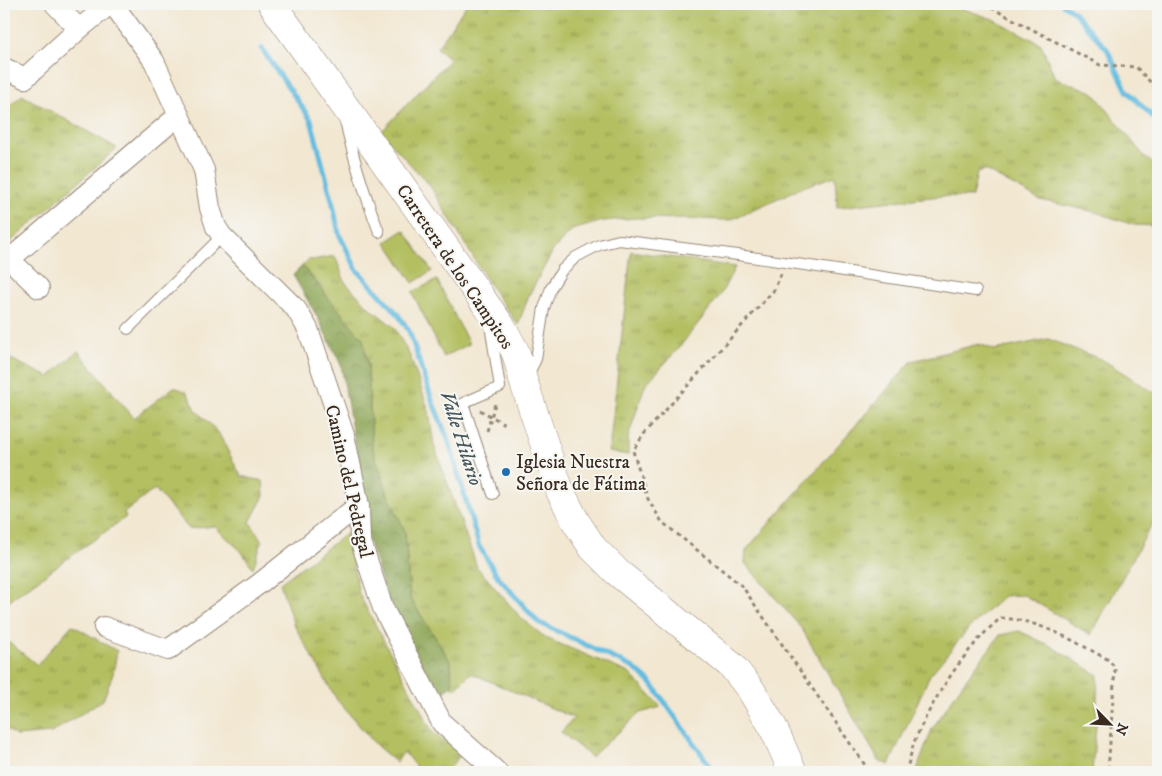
<svg xmlns="http://www.w3.org/2000/svg" width="1162" height="776" viewBox="0 0 1162 776" font-family="'IM FELL DW Pica',serif">
<defs>
<pattern id="grass-tufts" width="24" height="20" patternUnits="userSpaceOnUse" patternTransform="scale(1.25)"><rect width="24" height="20" fill="#b3bf60"/><path d="M3 7l-1-3M5 7V3M7 7l1-3M15 17l-1-3M17 17v-4M19 17l1-3" fill="none" stroke="#939b4f"/></pattern>
<pattern id="forest-crowns" width="20" height="18" patternUnits="userSpaceOnUse" patternTransform="scale(1.25)"><rect width="20" height="18" fill="#8ea656"/><path d="M2 6a3 3 0 1 1 6 0M12 15a3 3 0 1 1 6 0" fill="none" stroke="#758747"/></pattern>
</defs>
<rect width="100%" height="100%" fill="#f6f6f2"/>
<filter id="ink" filterUnits="userSpaceOnUse"><feTurbulence type="fractalNoise" baseFrequency=".02" numOctaves="2"/><feDisplacementMap in="SourceGraphic" scale="10" xChannelSelector="R" yChannelSelector="G"/><feConvolveMatrix kernelMatrix="1 2 1 2 8 2 1 2 1" color-interpolation-filters="sRGB"/></filter>
<filter id="wash" filterUnits="userSpaceOnUse"><feTurbulence type="fractalNoise" baseFrequency=".0096" numOctaves="4" result="noise"/><feDisplacementMap in="SourceGraphic" scale="20" xChannelSelector="R" yChannelSelector="G"/><feGaussianBlur stdDeviation="1.12" result="paint"/><feColorMatrix in="noise" values="0 0 0 0 0 0 0 0 0 0 0 0 0 0 0 0 0 1.4 0 .05"/><feComposite in="paint" operator="in"/></filter>
<g filter="url(#wash)">
<rect width="100%" height="100%" fill="#f2e7d1"/>
<!-- grass -->
<path fill="url(#grass-tufts)" stroke="#77743f" d="M467,4H949L993,19L1041,44L1055,78L1093,92L1144,156L1158,168V226L1134,225L1095,212L1040,200L985,170L977,173L972,197L942,196L837,207L835,176L803,187L730,220L637,218L603,221L572,230L554,249L529,295L518,325L493,290L430,186L381,132L450,59L437,48Z
M22,95L117,148L7,245L4,240V111Z
M631,251L735,267L721,294L678,349L645,385L628,438V455L609,452Z
M335,256L345,282L369,307L394,327L410,356L429,411L434,445L477,567L522,619L546,638L629,673L661,707L640,713L591,757L561,732L574,718L471,673L455,689L452,686L451,662L410,598L405,531L388,495L372,446L368,365L322,288L302,266L310,259L312,260Z
M1048,339L1103,360L1158,395V460L1156,465L1158,471V513L1091,635L1024,595L1004,596L969,628L930,675L889,765L879,761L802,629L745,563L746,550L912,361L979,344L995,350Z
M78,351L134,418L174,387L187,392L196,410L218,432L241,476L263,481L264,496L250,522L262,541L253,568L241,551L214,526L189,529L155,489L124,513L126,517L4,604V356L49,377Z
M347,533L359,594L433,733L463,753L445,772H420L404,752L396,762L377,746L337,700L293,623L280,583Z
M72,625L117,651L113,674L103,700L51,733L16,736L4,727V638L37,665Z
M1019,631L1049,645L1098,675L1096,725L1092,772H916L932,729L963,683L1000,635Z"/>
<!-- forest -->
<path fill="url(#forest-crowns)" stroke="#64683a" d="M302,266L363,339L368,365L372,446L388,495L405,531L410,598L451,662L452,686L440,695L425,675L390,606L367,536L366,493L351,424L341,365L318,318L293,275Z"/>
<!-- pitch -->
<path fill="#b3bf60" stroke="#77743f" d="M404,230L432,271L413,283L386,242Z
M437,280L469,344L444,357L412,292Z"/>
<g fill="none" stroke-linecap="round" stroke-linejoin="round">
<!-- stream -->
<path stroke="#62bce0" stroke-width="5" d="M1062,4L1073,11L1107,49L1127,91L1158,122
M262,49L311,120L332,200L339,234L357,270L397,313L409,331L432,400L449,442L479,546L498,577L538,622L634,668L651,683L708,763L711,772"/>
</g>
</g>
<g filter="url(#ink)">
<g fill="none" stroke-linecap="round" stroke-linejoin="round">
<!-- lane casing -->
<g stroke="#968878" stroke-width="12">
<path id="lane" d="M345,120C353,159 365,195 379,232
M490,325L500,387L463,403L493,494
M128,329L222,236
M528,375L536,359L544,308L551,288L562,270L576,257L599,245L619,240L738,255L976,291"/>
</g>
<!-- street casing -->
<g stroke="#968878" stroke-width="22">
<path id="street" d="M55,4L79,29
M113,4L154,61L204,170L210,208L216,227L222,236L296,309L308,329L344,435L359,505L360,539L383,608L442,723L497,772
M4,68L25,78L79,29L110,4
M9,259L39,288
M4,264L179,115
M104,627L168,650L259,584L359,505"/>
</g>
<!-- secondary casing -->
<g stroke="#968878" stroke-width="29">
<path id="secondary" d="M272,4L502,327L516,353L524,383L560,491L576,522L593,548L617,572L732,666L751,690L773,727L793,772"/>
</g>
<!-- path -->
<path stroke="#968878" stroke-width="3" stroke-dasharray="4 4" stroke-linecap="butt" d="M984,4L1100,65L1136,67L1158,90
M781,274L774,290L644,434L633,451L648,499L662,522L742,586L867,768L873,772
M480,410L505,424
M487,431L495,404
M905,772C910,762 911,750 915,740C932,700 967,645 1001,618C1041,620 1075,642 1109,660L1115,668L1108,772"/>
<!-- lane -->
<use href="#lane" stroke="#fff" stroke-width="10"/>
<!-- street -->
<use href="#street" stroke="#fff" stroke-width="20"/>
<!-- secondary -->
<use href="#secondary" stroke="#fff" stroke-width="28"/>
</g>
</g>
<!-- markers -->
<circle fill="#1f6fb2" stroke="#f6f6f2" stroke-width="2" cx="506" cy="472" r="5"/>
<g text-anchor="middle" stroke-width="4" stroke-linejoin="round" paint-order="stroke">
<!-- street labels -->
<g font-size="19" fill="#3b2a1e" stroke="#f6f6f2">
<text transform="translate(456 266) rotate(56)" y="7">Carretera de los Campitos</text>
<text transform="translate(350 481) rotate(77)" y="7">Camino del Pedregal</text>
</g>
<!-- poi labels -->
<g font-size="19" fill="#3b2a1e" stroke="#f6f6f2" text-anchor="start">
<text x="516" y="468">Iglesia Nuestra<tspan x="516" dy="22">Señora de Fátima</tspan></text>
</g>
<!-- water labels -->
<g font-size="20" font-style="italic" fill="#475658" stroke="#f6f6f2">
<text transform="translate(462 438) rotate(72)" y="7">Valle Hilario</text>
</g>
</g>
<!-- margin -->
<rect width="1162" height="776" fill="none" stroke="#f6f6f2" stroke-width="20"/>
<!-- north arrow -->
<g transform="translate(1110 724) rotate(114)" stroke="#f6f6f2" stroke-width="4" paint-order="stroke">
<path d="M0-4L9 19L0 12L-9 19Z" fill="#3b2a1e"/>
<text y="-8" font-size="14" font-weight="bold" text-anchor="middle" fill="#3b2a1e">N</text>
</g>
</svg>
